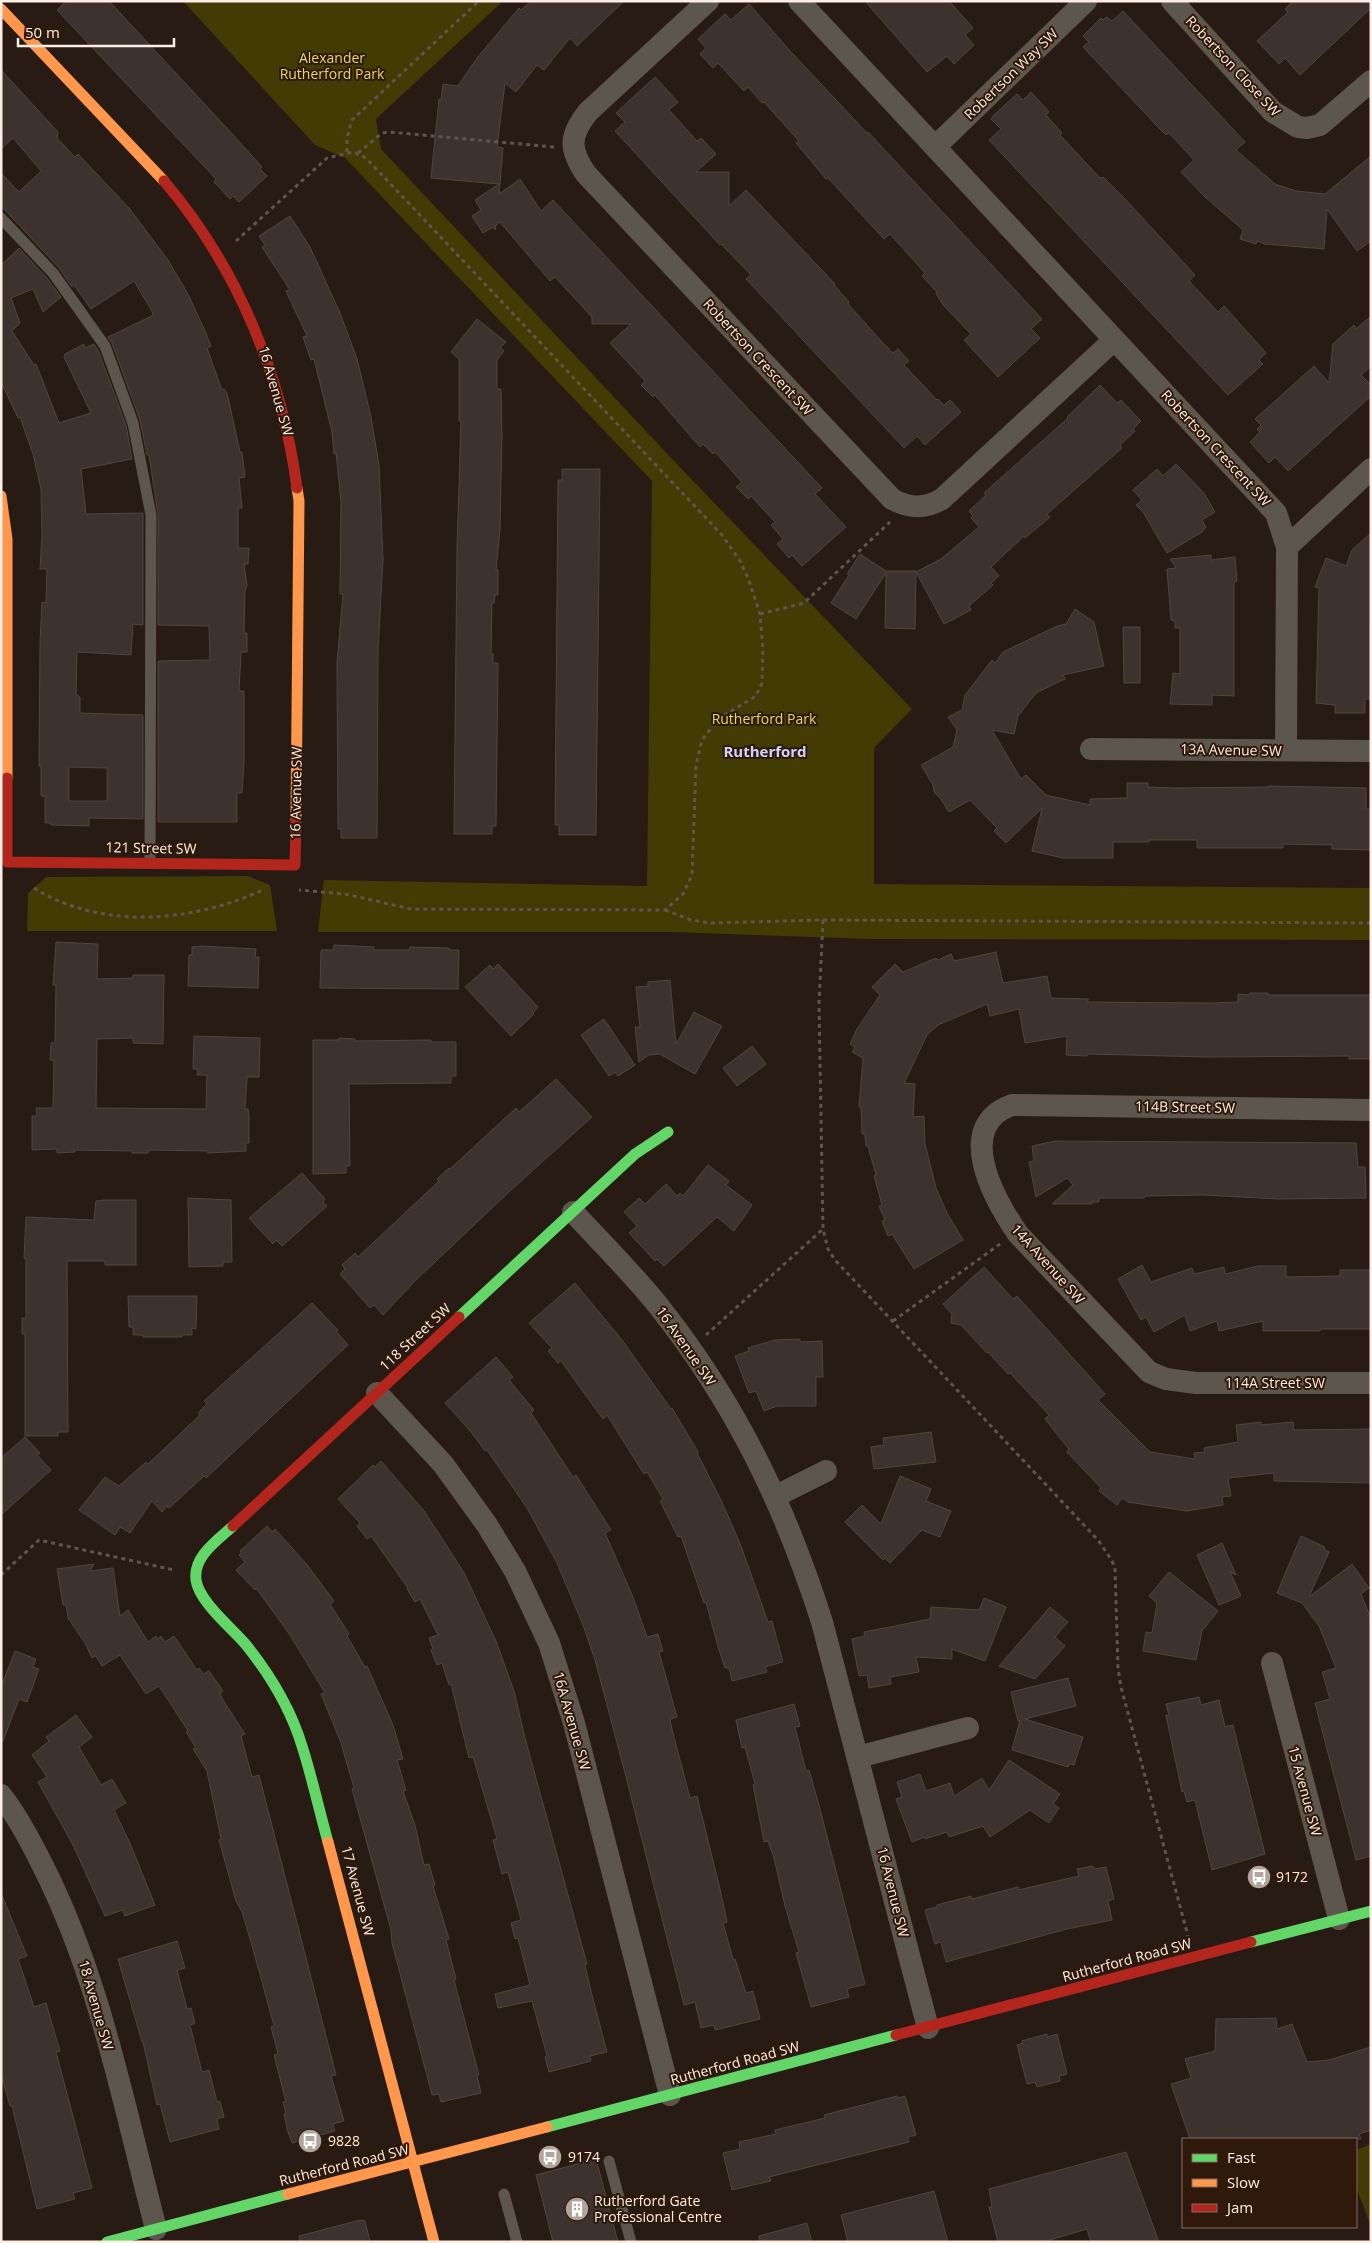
<svg xmlns="http://www.w3.org/2000/svg" width="1372" height="2243" viewBox="0 0 1372 2243" font-family="'Open Sans',sans-serif">
<rect width="100%" height="100%" fill="#271b13"/>
<!-- green -->
<path fill="#423b03" d="M183,1H503L376,119L381,149L675,462L912,709L874,748V884L1371,888V940L869,939L671,932H318L324,880L647,886L652,481L345,158L315,145Z
M248,876L270,885L277,931H27L28,893L46,877Z
M1371,2144V2226L1356,2187V2150Z"/>
<!-- building -->
<path fill="#3d322e" stroke="#504541" fill-rule="evenodd" d="M66,1H109L224,125L262,167L260,169L267,176L239,202L233,196L230,199L214,182L216,179L57,10Z
M531,1H624L577,46L570,38L544,70L537,65L516,92L505,83L497,147L503,148L499,194L520,179L541,211L553,200L822,488L815,494L846,527L802,566L792,555L789,558L777,544L783,539L771,525L775,522L751,496L748,499L736,487L742,482L715,452L713,454L703,444L700,447L655,395L653,397L641,385L645,381L610,343L631,324H592V317L555,277L550,281L500,222L496,225L495,230L493,227L483,233L472,216L481,210L475,200L499,184L431,178L439,99L441,100L443,84L458,86L477,58L519,8L521,10Z
M865,1H949L973,28L965,35L974,45L954,64L947,56L927,72Z
M1293,1H1371V8L1300,75L1285,58L1279,64L1257,41L1288,12L1285,9Z
M749,4L791,52L867,133L868,132L1042,319L1031,329L1040,338L998,377L964,340L971,334L944,306L936,294L937,292L922,276L925,273L890,234L884,239L828,178L826,179L796,143L799,141L764,102L762,103L748,87L744,91L718,63L713,68L700,54L706,48L698,39L725,14L731,20Z
M1123,11L1245,142L1236,150L1275,184L1296,191L1325,194L1371,156V241L1357,251L1327,209L1324,249L1265,244L1257,241L1256,244L1240,239L1243,230L1204,196L1181,172L1194,160L1169,133L1166,135L1157,126L1083,47L1089,42L1083,36L1101,18L1103,20L1106,17L1112,21Z
M1,70L58,132L57,138L75,157L78,154L129,208L168,260L189,296L205,331L211,346L207,348L222,390L224,389L227,393L240,452H242L245,477L239,478L242,508H238V548H249L248,564H244L247,585L245,591L244,633H247V652H241L239,691H244V762L242,793H237V822H158V661L210,660L209,626L158,625V515L149,455H147L140,420L112,343L108,337L152,316L153,313L134,281L91,309L74,285L72,287L59,268L1,206V173L19,192L41,171L13,138L1,149Z
M655,77L678,102L669,110L697,141L701,138L716,154L696,172H729V206L746,190L835,284L834,285L849,302L848,304L883,343L893,353L898,349L909,361L904,365L937,400L938,399L944,405L950,400L961,412L925,445L917,436L904,448L761,295L746,279L751,275L721,244L720,245L615,131L625,122L616,113Z
M1031,92L1049,112L1046,115L1062,133L1060,135L1100,178L1103,177L1126,200L1195,275L1189,281L1218,312L1224,306L1266,353L1259,360L1263,364L1228,395L989,140L1001,129L991,119L994,115L1017,94L1023,100Z
M290,216L310,247L340,313L357,359L371,417L379,465L383,559L378,651L377,838H341V829H338L337,663L343,594H340L341,501L336,453L334,454L332,432L314,359L311,360L303,337L307,336L286,291L290,290L262,247L265,245L259,236Z
M19,248L47,278L61,297L43,312L33,289L11,298L20,323L12,331L34,365L36,364L59,423L91,413L64,357L65,354L84,344L85,348L94,344L98,350L126,425L132,459L81,469L86,514L143,513V625L133,624L131,655L77,652L76,694L80,697V713L143,715V819L89,818V826L51,825V823H45V796H41V766H39L40,642L42,602L46,603L47,569H40L42,534L41,489L33,454L20,417L18,418L1,382V265ZM69,767L107,768V801H69Z
M1371,316V366L1361,375L1371,385V396L1288,471L1275,457L1269,463L1250,442L1260,432L1257,429L1261,425L1255,419L1314,366L1329,383L1333,344L1354,325L1356,329Z
M477,319L506,342L500,348L504,351L497,360V389H501L502,436L500,530L496,570H498V595H495L494,603H492L491,654H493V663H498L496,826H492V834H454L457,548L461,421H459V359L451,352Z
M1100,385L1117,403L1121,400L1141,421L1133,429L1135,431L1120,445L1122,448L1047,514L1050,517L1025,538L1024,536L991,567L999,576L991,583L993,585L969,606L971,610L944,624L916,572L941,559L979,527L971,518L973,516L969,511L986,495L984,493L1068,418L1067,417Z
M1176,464L1204,493L1215,512L1202,520L1206,527L1202,532L1167,553L1143,512L1136,505L1142,500L1133,490L1157,469L1163,476Z
M562,469H600L596,835H559V825H555L558,480H562Z
M1371,533L1370,699H1365V713H1335V705L1316,703L1319,588L1315,587L1326,558L1346,566L1352,550Z
M860,554L886,571H916L915,629L885,628L886,573L856,619L831,603L849,575L847,574Z
M1211,555V560L1235,557L1237,581L1234,582V696L1212,695V705L1170,704L1173,673L1180,674V628H1175V621L1171,620L1167,569L1176,568L1170,559Z
M1075,609L1094,622L1104,666L1063,675L1065,679L1036,693L1018,716L1014,734L992,730L1021,779L1026,775L1046,795L1090,805V799L1127,798V783H1148V787L1175,788L1269,787V786L1366,788V809H1371V850L1332,849V845L1283,844V848H1197V840H1149V842H1113V858H1063L1032,851L1042,808L1006,843L994,831L997,828L970,800L949,812L940,798L934,792L933,785L921,765L953,747L957,730L948,717L962,710L965,695L992,660L995,663L1003,652L1057,626L1066,624Z
M1123,627H1140V683H1124Z
M56,942L98,944L97,979L133,978V975H164L163,1044L133,1043V1038L97,1039L96,1108L206,1109L207,1075H197L198,1069H193L194,1036L260,1038L259,1077H247L245,1109H248L249,1116V1143H246V1151L208,1153V1151L149,1150L148,1153H132V1151L74,1150L75,1152L57,1153V1149L32,1150V1116H37L36,1108H53L54,1060H50L51,1043H55L56,985H53Z
M334,945L374,947L373,950H409L410,947L449,948V950H459L458,989L320,988L321,950H333Z
M202,946L256,949L255,957H259L258,988L188,986L189,955H192V947Z
M996,952L1003,983L1047,976L1051,998L1088,999V1002L1213,1003L1238,1002V994L1249,995L1250,993H1268V995H1371V1059H1349V1056L1207,1057L1088,1054L1087,1056L1066,1055L1067,1036L1025,1043L1019,1009L990,1016L987,1004L938,1025L927,1035L904,1083L915,1084L913,1117L924,1116L925,1144L936,1188L947,1213L963,1240L914,1269L892,1234L888,1236L882,1221L885,1220L879,1206L882,1205L874,1176L876,1175L868,1146H866L865,1134H862L861,1107H859L863,1058L852,1052L855,1047L850,1044L857,1029L880,995L872,987L895,964L903,972L936,958L938,960L951,954L954,961Z
M498,964L538,1007L533,1013L534,1014L511,1036L465,987L490,965L493,969Z
M670,980L676,1044L694,1012L722,1026L695,1074L660,1054L649,1055L639,1062L635,1027H640L636,987L648,986V982Z
M604,1019L635,1065L618,1076L615,1072L609,1076L581,1035Z
M339,1038L355,1039V1041L431,1040V1042H456V1076H451V1083L349,1084L350,1166H346V1173L313,1174V1040H338Z
M752,1046L766,1064L737,1086L723,1068Z
M556,1079L592,1117L511,1190L416,1280L383,1315L374,1305L370,1308L340,1274L345,1269L342,1265L355,1253L358,1257L439,1181L437,1179L449,1168L450,1169L516,1108L519,1112Z
M1055,1141L1356,1143L1358,1167H1365L1366,1198L1278,1199L1203,1195L1145,1196L1144,1198H1099V1202H1092V1204H1052L1073,1185L1067,1178L1036,1197L1029,1162L1034,1161L1032,1146Z
M708,1165L729,1181L726,1185L752,1205L734,1231L717,1217L664,1266L657,1259L655,1261L629,1233L637,1226L624,1212L639,1198L645,1204L666,1184L677,1196L680,1193L683,1196Z
M302,1173L325,1199L323,1202L327,1206L282,1246L276,1240L273,1244L249,1218Z
M188,1198L231,1200L232,1262H223V1266L189,1267Z
M105,1200H136V1265H105V1261H67L68,1432H58V1436H25V1334H22V1318H26V1259L24,1258L26,1217L94,1220L96,1201Z
M1142,1265L1151,1282L1192,1268L1194,1274L1224,1267L1225,1274L1258,1266H1286V1277L1340,1276V1270H1371V1329H1320V1331H1263V1321L1219,1331L1217,1321L1190,1331L1185,1315L1154,1332L1146,1317L1141,1320L1118,1279Z
M984,1267L1013,1299L1017,1296L1055,1338L1105,1394L1098,1400L1150,1452L1195,1459L1194,1453L1205,1452L1204,1448L1238,1442L1236,1425L1261,1422V1425L1293,1422L1294,1430L1370,1429L1371,1483L1274,1481V1473L1228,1478L1231,1496L1222,1497L1223,1505L1187,1511L1128,1502L1122,1498L1117,1505L1099,1491L1101,1488L1067,1452L1069,1449L1045,1419L1049,1415L1010,1373L1008,1374L988,1352L987,1353L961,1325L951,1323L952,1314L943,1304Z
M575,1283L622,1340L671,1409L672,1408L698,1452L697,1453L722,1502L741,1546L768,1622L772,1621L783,1662L765,1667L767,1672L732,1681L729,1668H725L718,1647L706,1602L704,1603L681,1536L678,1537L660,1501L663,1499L647,1472L644,1474L607,1415L603,1419L561,1361L558,1363L548,1351L552,1348L529,1323Z
M128,1296H197L196,1329L192,1328V1335H182V1337H143V1335H133V1327H129Z
M312,1303L338,1330L336,1331L348,1345L206,1478L204,1476L169,1508L167,1506L162,1512L152,1501L130,1533L120,1527L115,1535L79,1510L105,1477L119,1486L146,1462L148,1464L200,1415L198,1413L207,1404L204,1401Z
M800,1339V1342L822,1341L823,1377H816V1406H777L764,1411L756,1391L749,1393L735,1356L749,1351L748,1348L775,1340Z
M496,1357L513,1377L509,1380L534,1410L531,1413L573,1477L576,1475L611,1530L605,1533L633,1597L647,1637L658,1634L663,1651L659,1652L677,1717L670,1719L672,1729L690,1798L697,1796L720,1889L727,1922L723,1923L733,1959H735L746,1993L753,1991L760,2019L715,2030L714,2025L701,2028L695,2002L684,2005L624,1769L595,1660L583,1625L557,1563L527,1508L487,1450L485,1451L472,1433L445,1403Z
M931,1432L936,1462L874,1469L871,1447L884,1445L883,1438Z
M25,1437L40,1453L37,1455L51,1470L1,1515V1458Z
M381,1461L424,1511L447,1546L464,1573L496,1641L514,1691L525,1738L587,1964L585,1965L591,1991L607,2052L590,2056L591,2061L549,2072L545,2057L547,2056L532,2001L498,2008L495,1994L530,1985L518,1938L515,1939L511,1923L521,1920L508,1872L502,1874L493,1840L497,1839L473,1757L469,1758L451,1684L449,1685L442,1663L437,1665L431,1650L433,1649L429,1638L438,1635L420,1599L415,1602L407,1589L408,1588L371,1536L367,1539L357,1526L360,1523L338,1499L373,1465L375,1467Z
M900,1476L931,1489L926,1501L951,1511L940,1537L922,1530L890,1563L885,1558L883,1560L845,1522L862,1505L881,1524Z
M267,1526L272,1532L275,1529L308,1566L334,1601L330,1604L349,1634L347,1636L365,1667L367,1666L393,1725L403,1759L397,1760L406,1790L403,1791L415,1825L424,1865L429,1864L435,1885L433,1886L449,1939L446,1940L456,1979L454,1980L479,2075H477L481,2093L441,2102L439,2094L432,2095L392,1943L391,1930L352,1789L354,1788L340,1740L321,1694L325,1693L290,1635L256,1588L255,1590L236,1570L245,1562L239,1555L242,1552L240,1551Z
M1301,1536L1325,1547L1324,1549L1329,1552L1309,1597L1352,1564L1369,1588L1361,1594L1371,1619V1856L1356,1860L1315,1703L1330,1699L1322,1672L1336,1668L1319,1626L1302,1603L1277,1593Z
M1222,1543L1236,1575L1230,1572L1241,1596L1219,1605L1197,1555Z
M94,1564L90,1571L113,1568L120,1616L128,1610L148,1642L156,1636L158,1639L161,1636L165,1642L174,1636L197,1670L199,1668L203,1674L209,1671L223,1691L220,1693L223,1700L245,1734L241,1736L252,1777L259,1775L336,2075L331,2076L344,2121L333,2124L335,2131L292,2143L288,2132L284,2114L286,2113L283,2102H286L274,2055L278,2054L271,2027L274,2026L253,1949L242,1912L236,1901L219,1840L221,1839L207,1771L193,1749L196,1748L186,1732L188,1731L159,1686L146,1694L120,1655L102,1666L96,1656L92,1658L85,1643L68,1618L66,1605H63L57,1569Z
M1169,1572L1218,1611L1202,1631L1196,1660L1143,1651L1146,1632L1152,1633L1157,1603L1149,1596Z
M984,1598L1006,1607L985,1661L952,1649V1659L916,1657L919,1672L890,1677L891,1684L869,1688L867,1675L859,1676L852,1639L865,1636L864,1632L930,1619L931,1607L979,1610Z
M1050,1607L1068,1622L1055,1637L1065,1646L1035,1679L999,1666Z
M15,1651L36,1659L33,1667L39,1669L27,1702L19,1699L3,1741L1,1740V1687Z
M1068,1678L1076,1706L1025,1719L1083,1737L1074,1765L1069,1764L1068,1767L1012,1750L1020,1720L1018,1721L1011,1692Z
M1199,1697L1201,1705L1219,1700L1225,1727L1233,1725L1265,1854L1212,1870L1195,1800L1187,1802L1184,1791L1182,1792L1166,1715H1169L1166,1704Z
M794,1704L800,1726L795,1727L806,1771L809,1770L819,1805L865,1984L847,1989L849,1997L811,2007L796,1953L799,1952L785,1906L774,1858L768,1841L764,1842L753,1785L755,1784L745,1747L742,1748L736,1720Z
M76,1715L92,1737L79,1747L101,1785L112,1779L126,1803L114,1810L129,1841L155,1905L125,1916L123,1910L105,1916L73,1845L38,1782L47,1777L32,1755L49,1741L46,1737Z
M1009,1760L1060,1794L1053,1804L1059,1808L1049,1823L1030,1810L990,1837L983,1826L949,1837L947,1832L925,1839V1837L912,1842L896,1799L902,1797L897,1782L920,1774L926,1791L950,1783L954,1796L982,1778L989,1790Z
M1093,1866L1094,1869L1106,1867L1114,1899L1108,1901L1112,1920L1067,1929L946,1962L941,1942L935,1944L925,1910L937,1907V1905L971,1896L972,1899L1018,1887V1890L1079,1876L1077,1869Z
M1,1893L27,1956L18,1959L34,2007L46,2003L60,2051L56,2052L92,2188L73,2193L75,2199L37,2209L12,2106H10L1,2074Z
M177,1941L185,1968L177,1970L187,2009L191,2008L195,2023L190,2025L202,2072L209,2070L217,2102L220,2101L224,2117L217,2119L219,2129L170,2142L160,2104L157,2105L143,2042H142L118,1959Z
M1276,2018L1277,2029L1292,2024L1307,2062L1329,2060L1371,2047V2130L1359,2134L1361,2139H1190L1171,2084L1191,2078L1185,2059L1215,2051L1216,2019Z
M1047,2034V2037L1057,2034L1067,2074L1059,2076L1060,2081L1037,2087L1035,2082L1027,2084L1017,2045L1023,2043L1022,2041Z
M897,2096L898,2098L905,2096L916,2135L908,2137L909,2142L769,2177L771,2181L732,2190L723,2153L740,2149L739,2142L776,2134L775,2130L825,2118L824,2115Z
M1126,2152L1159,2242H1091L1087,2229L1043,2242H998L989,2207H992L989,2189Z
M596,2159L618,2242H553L536,2175Z
M934,2191L948,2242H848L841,2215Z
M360,2220L365,2221L370,2242H300L299,2236Z
M807,2223L812,2242H760L759,2236Z"/>
<g fill="none" stroke-linecap="round" stroke-linejoin="round">
<!-- path -->
<path stroke="#5e564e" stroke-width="3" stroke-dasharray="4 4" stroke-linecap="butt" d="M347,152V138L352,120L479,1
M358,153L382,133L389,132L554,147
M236,241L327,158L353,152L366,158L722,535L740,561L748,578L760,614L763,649L762,683L756,696L718,719L702,740L696,765L692,875L683,894L665,910L411,909L345,894L299,890
M760,614L804,603L890,522
M34,888C103,931 194,922 265,889
M665,910L691,920L711,923L823,920L1371,923
M823,920L819,1004L823,1229L828,1249L835,1260L1098,1540L1111,1559L1115,1568L1118,1668L1121,1687L1188,1936
M893,1321L1000,1244
M706,1335L823,1229
M1,1575L39,1540L174,1570"/>
<!-- lane -->
<path stroke="#5d564c" stroke-width="11" d="M1,218L53,273L105,346L133,423L151,515L150,863
M609,2161L631,2242
M504,2194L517,2242"/>
<!-- street -->
<path stroke="#5d564c" stroke-width="22" d="M708,1L588,112C569,136 569,149 586,174L892,499C910,509 925,509 942,499L1114,340
M799,1L1276,513L1287,547L1286,750
M1172,1L1273,112L1298,127L1307,128L1320,125L1371,81
M935,147L1086,1
M1287,547L1371,469
M1091,749L1371,751
M1371,1110L1012,1105C953,1126 994,1199 1018,1234L1149,1372L1166,1379L1196,1383H1371
M573,1212C601,1242 631,1272 657,1304C735,1402 784,1503 822,1622L928,2028
M377,1393L443,1464L487,1525L515,1571L549,1643L574,1723L670,2095
M776,1496L826,1471
M1272,1663L1339,1919
M858,1757L968,1728
M1,1795C17,1815 30,1840 42,1864C100,1978 124,2106 156,2229"/>
<!-- fast -->
<path stroke="#63d668" stroke-width="11" d="M459,1317L635,1154L668,1132
M233,1526C218,1540 193,1556 196,1580C199,1602 233,1629 247,1646C270,1675 291,1710 302,1746C312,1777 319,1810 328,1842
M1251,1942L1371,1911
M547,2127L896,2035
M107,2242L288,2194"/>
<!-- slow -->
<path stroke="#ff974d" stroke-width="11" d="M1,9L164,181
M1,496L7,539V778
M296,819L299,501L297,488
M328,1842L434,2242
M288,2194L547,2127"/>
<!-- jam -->
<path stroke="#b3261e" stroke-width="11" d="M164,181C238,268 282,376 297,488
M7,778V862L295,865L296,819
M233,1526L459,1317
M896,2035L1251,1942"/>
</g>
<!-- icons -->
<defs>
<g id="bus-disc" transform="scale(1.25)"><circle r="9.5" fill="#b2a49b" stroke="#2f190b"/><path d="M-5-6H5V4H4V6H2V4H-2V6H-4V4H-5ZM-3.5-4V0h7V-4ZM-3.5 1.2v1.5H-2V1.2ZM2 1.2v1.5H3.5V1.2Z" fill="#fff"/></g>
<g id="building-disc" transform="scale(1.25)"><circle r="9.5" fill="#b2a49b" stroke="#2f190b"/><path d="M-4-6H4V6H1V3H-1V6H-4ZM-2.5-4.3h1.7v1.8h-1.7ZM.8-4.3h1.7v1.8H.8ZM-2.5-1h1.7V.8h-1.7ZM.8-1h1.7V.8H.8Z" fill="#fff"/></g>
</defs>
<g fill-rule="evenodd">
<use href="#bus-disc" x="1259" y="1877"/>
<use href="#bus-disc" x="310" y="2141"/>
<use href="#bus-disc" x="550" y="2157"/>
<use href="#building-disc" x="577" y="2209"/>
</g>
<g text-anchor="middle" stroke-width="4" stroke-linejoin="round" paint-order="stroke">
<!-- park labels -->
<g font-size="14" fill="#e5d961" stroke="#2f190b">
<text x="332" y="63">Alexander<tspan x="332" dy="16">Rutherford Park</tspan></text>
<text x="764" y="724">Rutherford Park</text>
</g>
<!-- street labels -->
<g font-size="14" fill="#fdede4" stroke="#2f190b">
<text transform="translate(1233 66) rotate(47)" y="5">Robertson Close SW</text>
<text transform="translate(1011 74) rotate(-44)" y="5">Robertson Way SW</text>
<text transform="translate(758 357) rotate(47)" y="5">Robertson Crescent SW</text>
<text transform="translate(276 391) rotate(74)" y="5">16 Avenue SW</text>
<text transform="translate(1216 448) rotate(47)" y="5">Robertson Crescent SW</text>
<text transform="translate(1231 750) rotate(1)" y="5">13A Avenue SW</text>
<text transform="translate(296 793) rotate(-89)" y="5">16 Avenue SW</text>
<text transform="translate(151 848) rotate(1)" y="5">121 Street SW</text>
<text transform="translate(1185 1107) rotate(1)" y="5">114B Street SW</text>
<text transform="translate(1048 1264) rotate(48)" y="5">14A Avenue SW</text>
<text transform="translate(415 1337) rotate(-43)" y="5">118 Street SW</text>
<text transform="translate(686 1346) rotate(55)" y="5">16 Avenue SW</text>
<text x="1275" y="1388">114A Street SW</text>
<text transform="translate(572 1721) rotate(74)" y="5">16A Avenue SW</text>
<text transform="translate(1305 1791) rotate(75)" y="5">15 Avenue SW</text>
<text transform="translate(358 1891) rotate(75)" y="5">17 Avenue SW</text>
<text transform="translate(893 1892) rotate(76)" y="5">16 Avenue SW</text>
<text transform="translate(1127 1960) rotate(-15)" y="5">Rutherford Road SW</text>
<text transform="translate(96 2005) rotate(74)" y="5">18 Avenue SW</text>
<text transform="translate(735 2063) rotate(-15)" y="5">Rutherford Road SW</text>
<text transform="translate(344 2165) rotate(-14)" y="5">Rutherford Road SW</text>
</g>
<!-- poi labels -->
<g font-size="14" fill="#fdede4" stroke="#2f190b" text-anchor="start">
<text x="1276" y="1882">9172</text>
<text x="328" y="2146">9828</text>
<text x="568" y="2162">9174</text>
<text x="594" y="2206">Rutherford Gate<tspan x="594" dy="16">Professional Centre</tspan></text>
</g>
<!-- neighbourhood labels -->
<g font-size="15" font-weight="bold" fill="#d1d3ff" stroke="#2f190b">
<text x="765" y="757">Rutherford</text>
</g>
</g>
<!-- border -->
<rect width="1372" height="2243" fill="none" stroke="#fdede4" stroke-width="5"/>
<!-- legend -->
<rect x="1182" y="2138" width="175" height="90" fill="#2f190b" stroke="#816e62"/>
<rect x="1192" y="2154" width="25" height="8" fill="#63d668" stroke="#816e62"/>
<text x="1227" y="2163" font-size="15" fill="#fdede4">Fast</text>
<rect x="1192" y="2179" width="25" height="8" fill="#ff974d" stroke="#816e62"/>
<text x="1227" y="2188" font-size="15" fill="#fdede4">Slow</text>
<rect x="1192" y="2204" width="25" height="8" fill="#b3261e" stroke="#816e62"/>
<text x="1227" y="2213" font-size="15" fill="#fdede4">Jam</text>
<!-- scale -->
<path d="M18 38v8h156v-8" fill="none" stroke="#fdede4" stroke-width="2.5"/>
<text x="25" y="38" font-size="15" fill="#fdede4" stroke="#2f190b" stroke-width="4" paint-order="stroke">50 m</text>
</svg>
